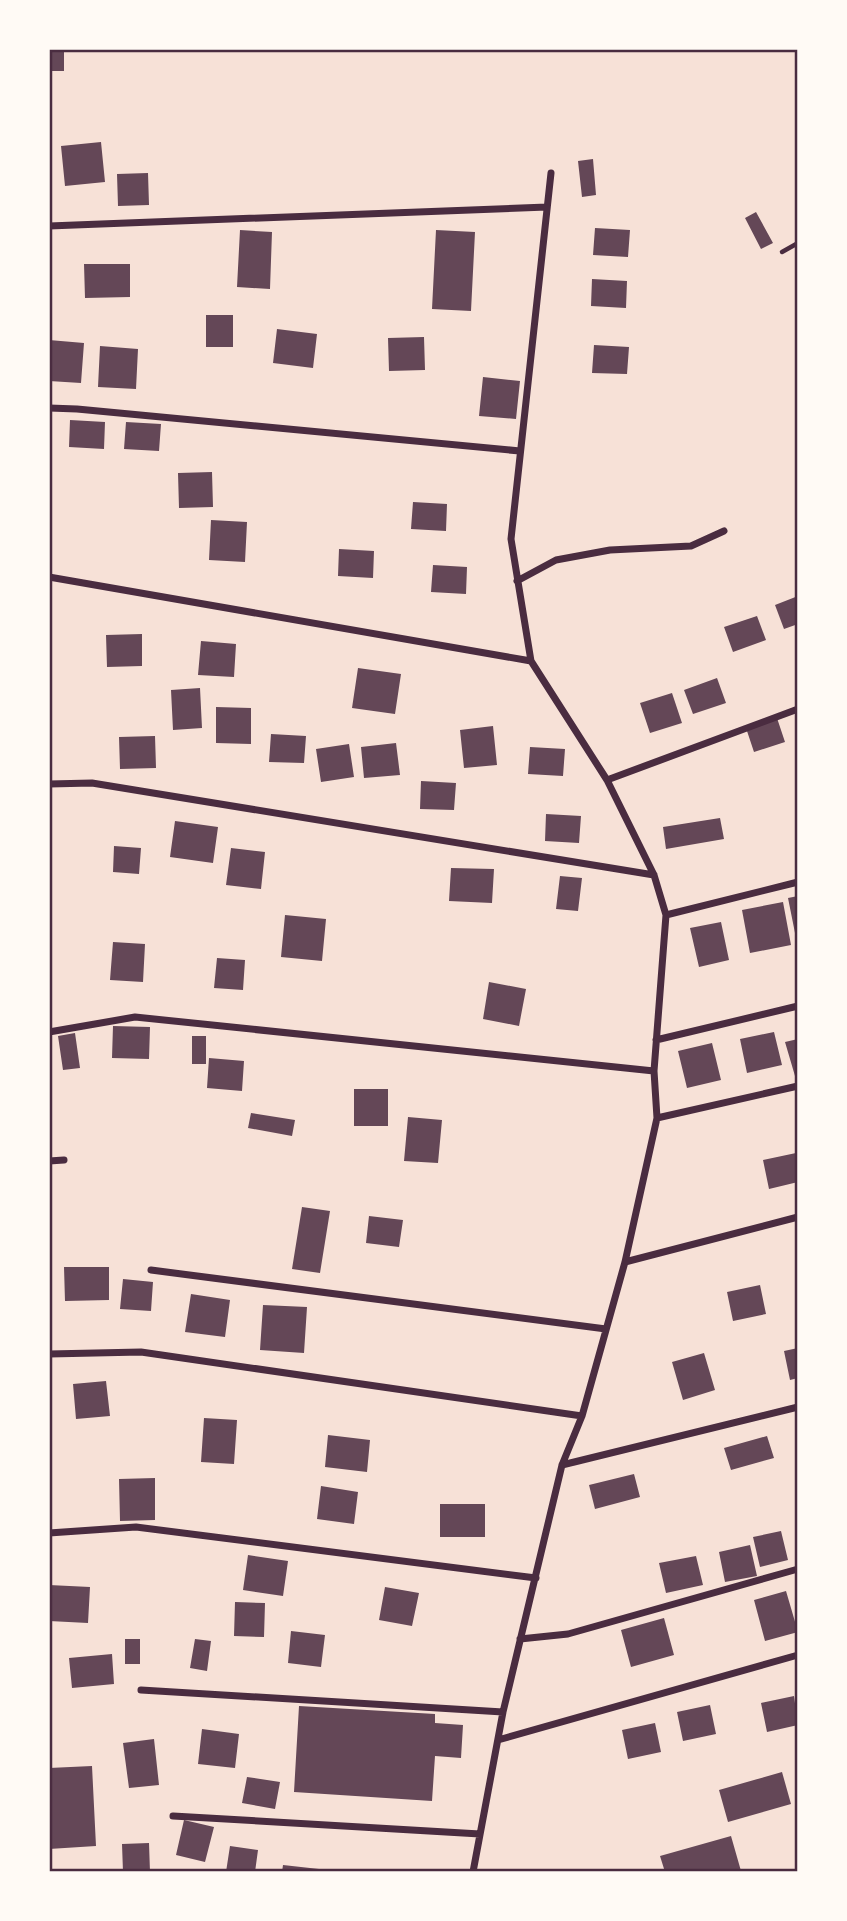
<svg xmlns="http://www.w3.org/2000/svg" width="847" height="1921" viewBox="0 0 847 1921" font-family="Ubuntu,sans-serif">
<rect width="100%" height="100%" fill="#f7e1d7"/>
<!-- building -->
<path fill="#644757" d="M49,49H64V71H49Z
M101,142L105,182L65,186L61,146Z
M593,159L596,195L582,197L578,161Z
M148,173L149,205L118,206L117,174Z
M756,212L773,243L761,249L745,218Z
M595,228L630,230L628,257L593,255Z
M240,230L272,232L270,289L237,287Z
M436,230L475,232L471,311L432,309Z
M84,264H130V297L85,298Z
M592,279L627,281L626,308L591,306Z
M206,315H233V347H206Z
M277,329L317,334L313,368L273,363Z
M424,337L425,370L389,371L388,338Z
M49,340L84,343L81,383L49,381Z
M594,345L629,347L627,374L592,373Z
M100,346L138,349L136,389L98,387Z
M483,377L520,381L516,419L479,416Z
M70,420L105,422L104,449L69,447Z
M126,422L161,424L159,451L124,449Z
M212,472L213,507L179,508L178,473Z
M413,502L447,504L446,531L411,529Z
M211,520L247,522L245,562L209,560Z
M339,549L374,551L373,578L338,576Z
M433,565L467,567L466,594L431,592Z
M798,596V624L784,629L775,605Z
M757,616L766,640L733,652L724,627Z
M142,634V666L107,667L106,635Z
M201,641L236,644L234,677L198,675Z
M358,668L401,674L395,714L352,708Z
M717,678L726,703L693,714L684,690Z
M200,688L202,728L173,730L171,690Z
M672,693L682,723L650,733L640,703Z
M216,707L251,708V744L216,743Z
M777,718L785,742L754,752L746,728Z
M493,726L497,765L464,768L460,730Z
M271,734L306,736L304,763L269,762Z
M155,736L156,768L120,769L119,737Z
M396,743L400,775L364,778L361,747Z
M349,744L354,777L321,782L316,749Z
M530,747L565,749L563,776L528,774Z
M421,781L456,783L454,810L420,809Z
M546,814L581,816L579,843L545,841Z
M720,818L724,839L666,849L663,827Z
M175,821L218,827L213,863L170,857Z
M114,846L141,848L139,874L113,872Z
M231,848L265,852L261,889L226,885Z
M451,868L494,869L492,903L449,901Z
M560,876L582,878L578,911L556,909Z
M798,896V943H797L788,898Z
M783,902L791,945L750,953L742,910Z
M285,915L326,919L322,961L281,957Z
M721,922L729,960L699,967L690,928Z
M113,942L145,944L143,982L110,980Z
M217,958L245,960L243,990L214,988Z
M489,982L526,989L519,1026L483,1019Z
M113,1026L150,1027L149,1059L112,1058Z
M774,1032L782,1065L747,1073L740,1039Z
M75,1033L80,1068L63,1070L58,1036Z
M192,1036H206V1064H192Z
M798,1039V1075L795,1076L785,1042Z
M712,1043L721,1080L687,1088L678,1051Z
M209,1058L244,1061L242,1091L207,1088Z
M354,1089H388V1126H354Z
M251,1113L295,1120L292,1136L248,1128Z
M408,1117L442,1120L438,1163L404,1161Z
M796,1153L798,1182L769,1189L763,1160Z
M302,1207L330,1211L320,1273L292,1269Z
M369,1216L403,1220L399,1247L366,1243Z
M64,1267H109V1300L65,1301Z
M123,1279L153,1282L151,1311L120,1309Z
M760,1285L766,1314L733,1321L727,1292Z
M191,1294L230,1300L225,1337L185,1332Z
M263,1305L307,1307L304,1353L260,1350Z
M798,1348V1378L790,1380L784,1351Z
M704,1353L715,1390L683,1400L672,1362Z
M106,1381L110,1416L76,1419L73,1384Z
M204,1418L237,1420L234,1464L201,1462Z
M328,1435L370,1440L367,1472L325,1467Z
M767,1436L774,1458L731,1470L724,1448Z
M634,1474L640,1497L595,1509L589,1485Z
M155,1478V1520L120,1521L119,1479Z
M321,1486L358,1492L354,1524L317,1519Z
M440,1504H485V1537H440Z
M781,1531L788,1560L760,1567L753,1537Z
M750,1545L757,1576L725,1582L719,1552Z
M248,1555L288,1561L283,1596L243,1590Z
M696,1556L703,1585L666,1593L659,1563Z
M49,1585L90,1587L88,1623L49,1621Z
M385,1587L419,1593L412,1626L379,1620Z
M786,1591L798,1632L765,1641L754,1600Z
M235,1602L265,1603L264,1637L234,1636Z
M664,1618L674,1655L631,1667L621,1630Z
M291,1631L325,1635L321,1667L288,1663Z
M125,1639H140V1664H125Z
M195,1639L211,1641L207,1671L190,1668Z
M112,1654L114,1684L72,1688L69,1658Z
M794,1696L798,1725L767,1732L761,1703Z
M710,1705L716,1734L683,1741L677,1712Z
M299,1706L435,1714V1723L463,1725L461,1758L435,1756L432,1801L294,1792Z
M655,1723L661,1752L628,1759L622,1730Z
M202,1729L239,1734L235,1768L198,1764Z
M154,1739L159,1785L129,1788L123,1743Z
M92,1766L96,1846L49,1849V1768Z
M782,1772L791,1804L728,1822L719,1790Z
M247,1777L280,1782L275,1809L242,1803Z
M184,1820L214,1827L205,1862L176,1855Z
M731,1836L741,1871L665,1872L660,1856Z
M149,1843L150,1872H123L122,1844Z
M230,1846L258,1850L255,1872H226Z
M283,1865L319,1869V1872H282Z"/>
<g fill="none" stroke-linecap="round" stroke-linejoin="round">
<!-- service -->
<path stroke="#4a2c40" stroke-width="4.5" d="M782,252L798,243"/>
<!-- minor -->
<path stroke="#4a2c40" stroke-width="7" d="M49,226L547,207
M49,408L77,409L520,451
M49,577L531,661
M517,581L556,560L610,550L691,546L724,531
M607,780L798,709
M49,784L92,783L654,875
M666,915L798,882
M49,1032L135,1017L654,1071
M656,1040L798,1006
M657,1118L798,1086
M49,1161L64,1160
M625,1262L798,1217
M151,1270L606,1329
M49,1354L141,1352L582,1416
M562,1465L798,1407
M49,1533L136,1527L536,1578
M520,1639L568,1634L798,1569
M141,1690L503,1712
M498,1740L798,1655
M173,1816L480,1834
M473,1872L503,1712L562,1465L582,1416L625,1262L657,1118L654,1071L666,915L654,875L607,780L531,661L511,539L551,173"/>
</g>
<!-- border -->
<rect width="847" height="1921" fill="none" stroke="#fffaf5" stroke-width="102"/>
<rect x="51" y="51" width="745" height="1819" fill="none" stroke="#4a2c40" stroke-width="2.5"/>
</svg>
